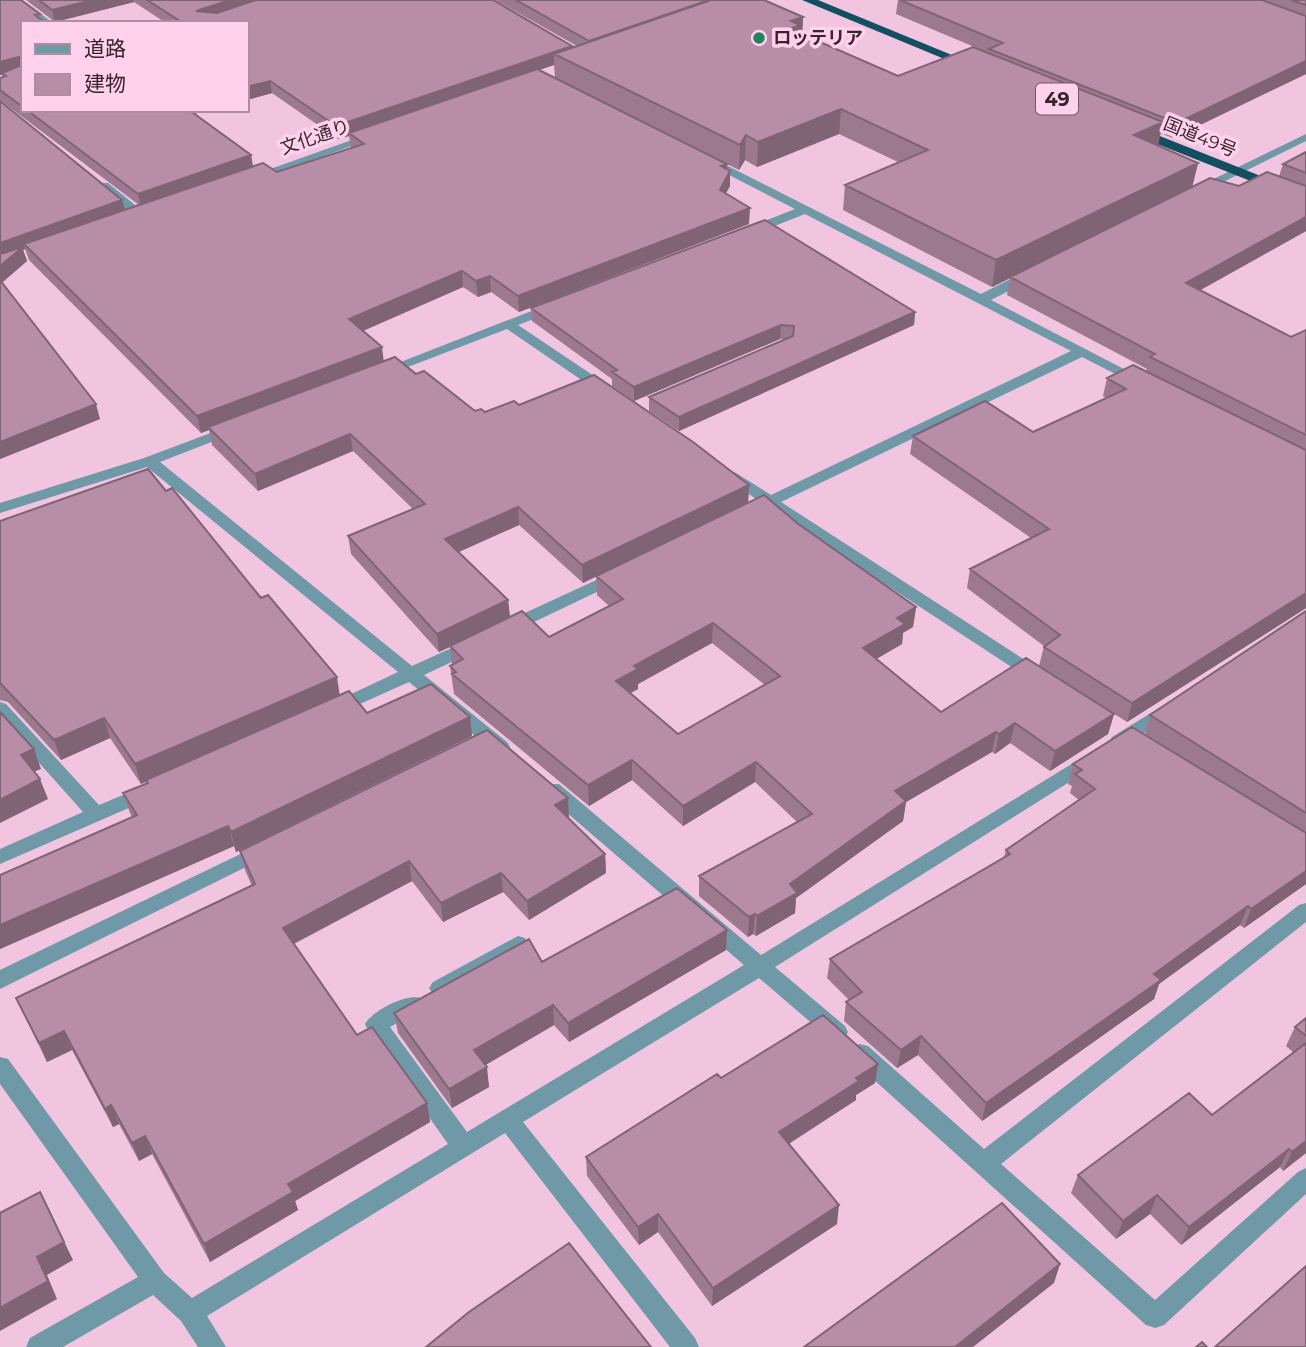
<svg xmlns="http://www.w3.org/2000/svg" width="1306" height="1347" viewBox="0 0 1306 1347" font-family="Montserrat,'Noto Sans JP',sans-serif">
<rect width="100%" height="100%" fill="#f1c4df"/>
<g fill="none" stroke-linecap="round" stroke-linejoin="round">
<!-- minor -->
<path fill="#6f99a7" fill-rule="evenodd" d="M11,0H22L53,23H41Z
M1306,134V141L1201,193L1191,190Z
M366,135L376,137L255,181L245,178Z
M706,159H714L981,294L1024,272H1034V278L991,300L1147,381L1140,385L1135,384L1082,357L781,502L1042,671L1045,675L1042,679H1030L769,508L756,514H744L742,511L759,501L723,476L731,471L736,473L771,495L1071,351L805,214L752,235H744V229L795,209L706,163Z
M100,183H108L145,213V219H137L100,189Z
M552,303L557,304V310L518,325L612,388V394H602L507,329L387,375H377L375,372Z
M232,425L237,426V432L160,462L412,666L467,641H479L482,645L479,649L424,675L507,742L510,747L507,752H495L409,682L342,712H330L327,708L330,704L398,672L147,467L0,513V503L144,458Z
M618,570L626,575L624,579L513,632H501L499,628L501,624Z
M0,702L6,704L99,805L147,785L154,787L156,792L154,797L0,864V849L83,812L0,719Z
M1167,703L1176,709L1173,713L1124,747H1112L1109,742L1112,737Z
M1091,752L1098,754L1100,759L1098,764L775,967L845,1026L848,1032L845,1038L837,1041L829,1038L759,978L523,1122L695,1338L699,1347H670L505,1133L207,1316L226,1347H198L181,1321L153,1295L63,1347H26L30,1338L138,1277L0,1084V1057L8,1059L164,1273L192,1298L448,1144L368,1030L365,1024C372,1011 406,993 421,998L424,1004L421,1010L390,1027L467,1132L744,965L545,794L543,789L545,784H559L761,955Z
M261,844L268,846L271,851L268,856L0,989V970Z
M1306,903V922L1001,1164L1155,1300L1298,1172L1306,1168V1194L1164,1325L1155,1328L1146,1325L852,1060L849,1053L852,1046L860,1044L868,1046L984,1149L1299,905Z
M518,936L525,938L528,944L525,950L447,994L440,997L433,994L429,988L433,982Z"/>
<!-- highway -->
<path fill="#114f61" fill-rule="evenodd" d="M802,0H818L981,67L971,70Z
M1132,125L1306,194V203L1127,132V126Z"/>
</g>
<!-- wall -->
<path fill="#9d7990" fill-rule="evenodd" d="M26,0H493L572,48L577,46L495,0H764L803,17L802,34L898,76L984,51L896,14L898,0H1306V74L1173,138L1160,133L1158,145L1198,163L1192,187L1239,186L1279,176L1283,164L1306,152V231L1200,290L1291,337L1306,330V608L1127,722L1039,666L1044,646L967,588L970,569L1031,538L910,454L913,436L1033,432L1106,398L1103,396L1107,378L1146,371L1147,369L1007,295L1010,278L992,287L843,210L845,185L898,162L839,134L757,167L745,160L739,170L727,164L730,186L726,193L749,224L519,312L491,292L478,297L463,287L363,331L384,361L416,374L475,411L485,412L519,405L749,485L748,503L797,523L916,607L913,627L903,632L902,644L876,659L941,712L1114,714L1108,734L1050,771L1010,743L995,754L992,752L906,802L903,821L796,898L795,913L756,936L753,934L748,937L699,896V876L797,822L755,782L683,826L632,780L589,806L454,694L450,666L452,665L450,647L439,652L351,554L348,536L413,509L353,451L258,491L212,445L209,430L201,433L29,260L25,249L23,250L27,261L2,283L100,419L0,459V101L125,210L139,205L0,100V78L3,77L2,75H0L23,23V110H208L194,114L251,155L253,166L277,172L351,149L349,136L338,139L272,93L247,100V23H166L134,2L55,22ZM554,65L555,78L676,138L539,70ZM519,525L583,583L596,576L597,595L609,606L549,637L510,617L508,600L459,552ZM712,643L765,685L678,734L630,693L638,689V684Z
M531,308L915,312L914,325L679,431L649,411V397L786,339H780L634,401L612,386V379L532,321Z
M166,491L340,695L367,713L470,717L472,736L236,852L234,846L0,949V875L132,817L130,813L123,793L147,783L146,781L141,784L110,738L61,760L8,702L0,700V521Z
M1306,611V884L1244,928L1240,925L1159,984L1154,999L982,1121L918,1055L897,1068L844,1021L846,1002L849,1000L827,978L830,959L1004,857L1006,850L1079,800L1070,793L1072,786L1068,784L1073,764L1170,750L1145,734L1150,715Z
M569,817L568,818L605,854L606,873L529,920L503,892L443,922L412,881L294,944L357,1035L427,1103L430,1122L295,1201L298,1210L210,1262L152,1154L139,1161L119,1124L113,1127L72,1050L47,1062L16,998L252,886L245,870L240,851Z
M726,950L569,1042L554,1025L485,1065L489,1087L452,1108L398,1033L394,1013L542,962Z
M1306,1018V1153L1283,1171L1280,1167L1181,1245L1150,1214L1116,1239L1071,1193L1078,1175L1212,1115L1294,1053L1286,1046L1295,1027Z
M878,1064L875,1083L856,1095V1100L789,1144L837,1224L712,1306L658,1232L639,1245L587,1176L586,1157Z"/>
<!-- shaded-wall -->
<path fill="#806375" d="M93,0H133L134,2L55,22L52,10Z
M230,0H267L200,23L196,11Z
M803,17L802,40L789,52L791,21Z
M572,46L573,58L554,54V65L351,135L349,133V136L338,139L336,126Z
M19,57L22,69L2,73V75H0V62Z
M1306,61V74L1173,138L1177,123Z
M270,81L272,93L247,100V87Z
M841,109L839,134L757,167L758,142Z
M182,110H208L183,117Z
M1163,122L1158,146L1134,135Z
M746,135L745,160L739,170L740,145Z
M251,155L253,168L141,207L138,194Z
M1198,163L1192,188L992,287L996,260Z
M727,164L726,178L730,171V186L719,205L721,166Z
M122,200L126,213L24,244L25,249L23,250L27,261L0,284V243Z
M750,208L749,224L519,312L518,296Z
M1306,217V231L1181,301L1186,283Z
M462,271L463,287L351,336L349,319Z
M490,276L491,292L478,297L476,281Z
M915,312L914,325L679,431V417Z
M781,325L780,339L634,401V387Z
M382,347L384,363L208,427L209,430L201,433L197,416Z
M96,404L100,419L0,459V442Z
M350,434L353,451L258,491L255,474Z
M749,485L748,503L583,583L582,565Z
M518,507L519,525L447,557L445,539Z
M1306,593V608L1127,722L1132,703Z
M508,600L510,618L439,652L437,634Z
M916,607L913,627L903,633L902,644L861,668L863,648L897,618Z
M713,623L712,643L638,684V689L616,701V681L634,666Z
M337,677L340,697L141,784L135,764Z
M1114,714L1108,734L1050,771L1055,751Z
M470,717L472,736L236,852L231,832Z
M104,718L110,738L61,760L54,740Z
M1015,723L1010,743L995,754L999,734Z
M996,732L992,752L906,802L903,821L796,898L795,913L756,936L757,916L790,884L895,791Z
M34,749L41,769L28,774L21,755Z
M632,760V780L589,806L588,785Z
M756,762L755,782L683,826V806Z
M40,779L48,799L0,823V800Z
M568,798L569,817L556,824L555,805Z
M228,826L234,846L0,949V925Z
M605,854L606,873L529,920L527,901Z
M409,861L412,881L287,947L283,928Z
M1306,871V884L1244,928L1251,909Z
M501,873L503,892L443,922L441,903Z
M1248,906L1240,925L1159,984L1154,999L982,1121L986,1103L1154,974Z
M755,914L753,934L748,937L749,917Z
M727,930L726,950L569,1042L568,1023Z
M553,1005L554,1025L477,1070L474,1050Z
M64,1031L72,1050L47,1062L39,1043Z
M921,1036L918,1055L897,1068L901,1050Z
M878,1064L875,1083L856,1095V1100L777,1151L779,1132Z
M487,1067L489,1087L452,1108L449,1089Z
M427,1103L430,1122L295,1201L298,1210L210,1262L204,1244L288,1184Z
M111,1105L119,1124L113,1127L105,1109Z
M145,1136L152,1154L139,1161L132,1143Z
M1306,1141V1153L1283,1171L1292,1152Z
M1289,1149L1280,1167L1181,1245L1189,1227Z
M40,1192L73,1260L47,1275L57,1299L0,1331V1308L37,1257Z
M1157,1195L1150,1214L1116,1239L1123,1221Z
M839,1205L837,1224L712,1306L713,1288Z
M658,1214V1232L639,1245L638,1227Z
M1060,1264L1054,1283L973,1347H955Z"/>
<!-- building -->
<path fill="#b78da7" stroke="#806375" stroke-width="2" fill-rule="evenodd" d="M0,0H21L40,14L35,15L46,23H23V107L0,90V78L6,76L2,73L22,65L19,57L0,62Z
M39,0H93L52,10Z
M147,0H230L196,11L217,13L256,0H493L572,46L336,126L270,81L247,87V23H183Z
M516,0H709L589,41Z
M711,0H764L803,17L791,21L800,25L790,29L898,76L973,47L1163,122L1134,135L1198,163L996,260L845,185L928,150L841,109L758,142L746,135L740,145L554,54Z
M900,0H1262L1306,16V61L1177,123L989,49L1003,43Z
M1291,0H1306V5Z
M537,69L727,164L721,166L730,171L720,190L750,208L518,296L490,276L476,281L462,271L349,319L382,347L197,416L24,244L263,163L277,172L364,144L349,133Z
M0,101L122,200L0,243Z
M27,110H189L251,155L138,194Z
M1306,152V173L1283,164Z
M1267,172L1306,186V217L1186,283L1291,337L1306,330V435L1150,357L1155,354L1010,277L1210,178L1239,186Z
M765,220L915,312L679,417L649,397L793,336L794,326L781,325L634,387L612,372L617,370L531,308Z
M23,247L0,266V254Z
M0,280L96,404L0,442Z
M395,357L416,374L424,371L475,411L481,409L485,412L514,401L519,405L594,375L693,442L749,485L582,565L518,507L445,539L508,600L437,634L348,536L425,504L350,434L255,474L208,427Z
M1133,365L1306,450V593L1132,703L1044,647L1060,635L970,569L1049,529L913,436L985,401L1033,432L1126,389L1107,378Z
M148,469L166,491L172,488L261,598L268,595L337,677L135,764L104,718L54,740L0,683V521Z
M764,495L797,523L916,607L897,618L905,624L863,648L941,712L1026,658L1114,714L1055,751L1015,723L999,734L996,732L895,791L906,801L790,884L797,893L757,916L755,914L749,917L699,876L812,814L756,762L683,806L632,760L588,785L452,674L456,672L450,666L463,659L450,646L522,611L549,637L623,599L596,576ZM713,623L780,676L678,734L616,681L638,669L634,666Z
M1306,611V813L1150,715Z
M431,684L470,717L231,832L228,826L0,925V875L137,815L123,793L148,783L146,780L349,691L367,713Z
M0,712L34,749L21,755L40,779L0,800Z
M1132,727L1306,833V871L1251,909L1248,906L1154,974L1161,980L986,1103L921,1036L901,1050L846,1002L862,992L830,959L1010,854L1006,850L1095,789L1075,774L1082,770L1073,764Z
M487,730L568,798L555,805L605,854L527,901L501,873L441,903L409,861L283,928L357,1035L372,1027L427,1103L288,1184L293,1192L204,1244L145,1136L132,1143L111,1105L105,1109L64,1031L39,1043L16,998L255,884L240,851Z
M677,888L727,930L568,1023L553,1005L474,1050L487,1067L449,1089L394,1013L529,939L542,962Z
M823,1015L878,1064L856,1078L859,1081L779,1132L839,1205L713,1288L658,1214L638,1227L586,1157L717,1074L721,1078Z
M1306,1018V1036L1295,1027Z
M1306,1043V1141L1292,1152L1289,1149L1189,1227L1157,1195L1123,1221L1078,1175L1189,1093L1212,1115Z
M40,1192L64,1242L37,1257L48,1281L0,1308V1213Z
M1002,1203L1060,1264L955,1347H804Z
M569,1243L651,1347H426L469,1312Z
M1306,1266V1347H1215Z
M1202,1342L1207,1347H1196Z"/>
<!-- markers -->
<circle fill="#22835c" stroke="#ffd1ed" stroke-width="2.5" cx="759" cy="38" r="7"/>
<g text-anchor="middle" stroke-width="7" stroke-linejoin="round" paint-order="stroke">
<!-- far-poi labels -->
<g font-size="18" font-weight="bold" fill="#36252f" stroke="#ffd1ed" text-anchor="start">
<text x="773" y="44">ロッテリア</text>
</g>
<!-- far-street labels -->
<g font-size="18" fill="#36252f" stroke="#ffd1ed">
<text transform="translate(315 137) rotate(-19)" y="6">文化通り</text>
<text transform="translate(1200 137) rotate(22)" y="6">国道49号</text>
</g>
<!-- shield labels -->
<rect fill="#ffd1ed" stroke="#725968" stroke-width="2" x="1036" y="83.5" width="42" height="31" rx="5"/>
<g font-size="19" font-weight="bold" fill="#36252f">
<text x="1057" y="106">49</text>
</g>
</g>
<!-- legend -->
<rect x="21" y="21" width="228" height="91" fill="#ffd1ed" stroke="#af8ca1" stroke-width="2"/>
<rect x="35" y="44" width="35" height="10" fill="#6f99a7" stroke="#af8ca1" stroke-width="2"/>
<text x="84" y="56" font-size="21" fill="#36252f">道路</text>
<rect x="35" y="74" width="35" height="21" fill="#b78da7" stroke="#af8ca1" stroke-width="2"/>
<text x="84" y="91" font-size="21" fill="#36252f">建物</text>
</svg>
